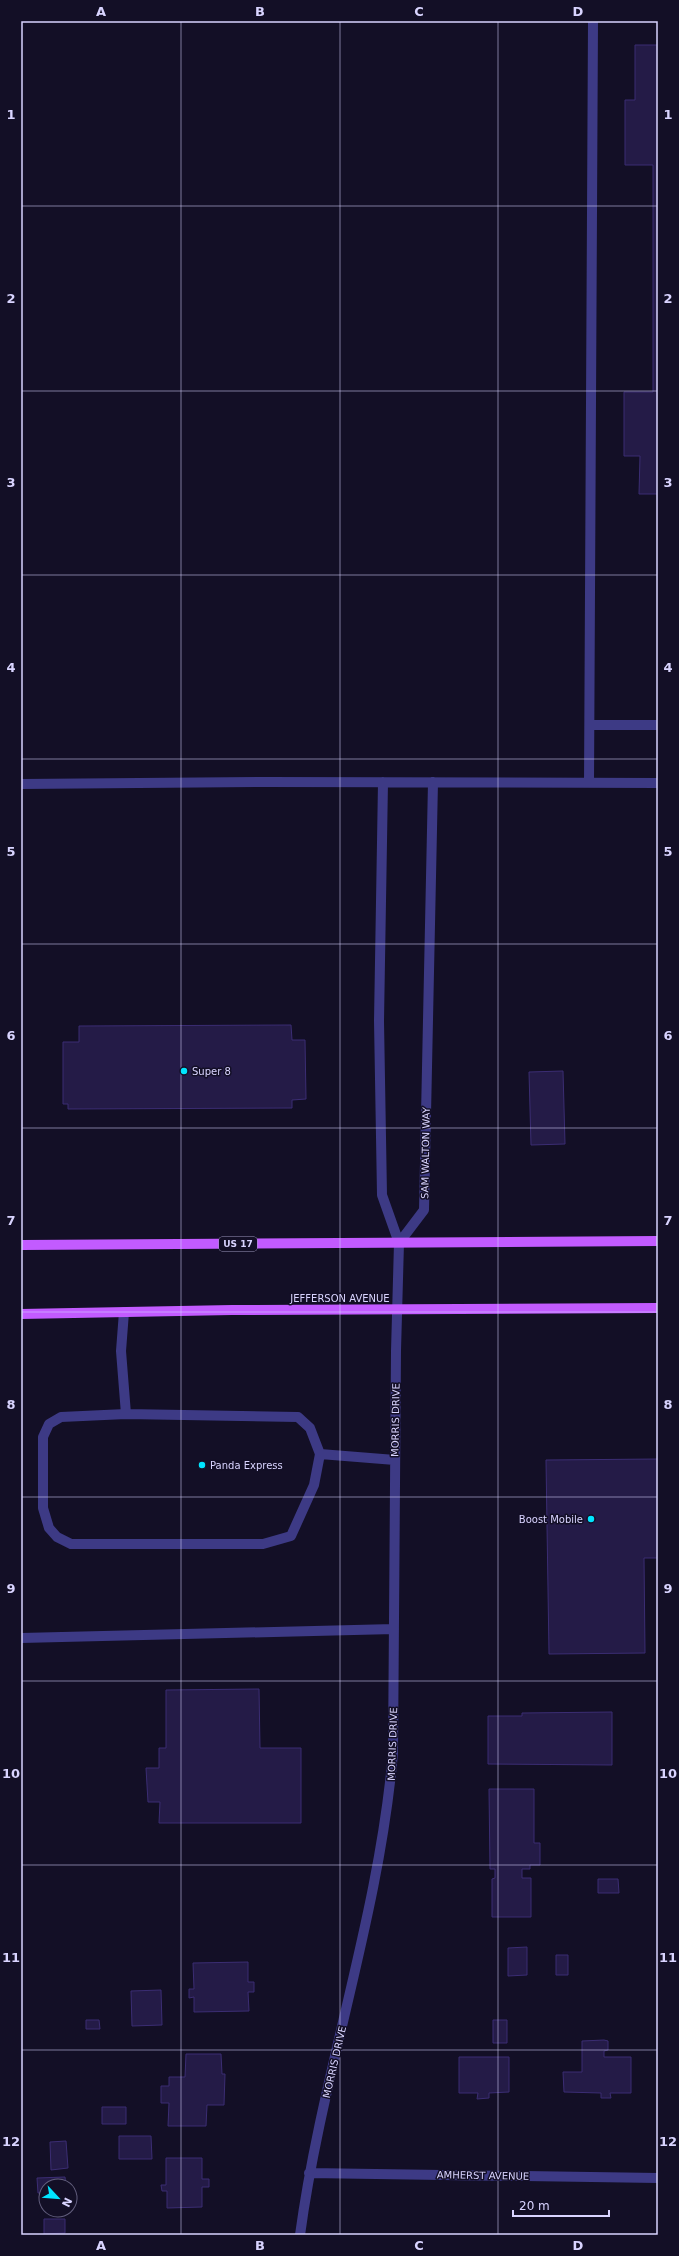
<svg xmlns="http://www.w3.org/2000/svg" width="679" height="2256" viewBox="0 0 679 2256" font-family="'DejaVu Sans',sans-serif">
<rect width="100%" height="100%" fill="#130f26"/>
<!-- building -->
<path fill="#241b47" stroke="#3b2d73" d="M635,45H658V494H639L640,456H624V392H653V165H625V100H635Z
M291,1025L292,1040H305L306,1099L292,1100V1108L68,1109V1104H63V1042H79V1026Z
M563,1071L565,1144L531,1145L529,1072Z
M658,1459V1558H644L645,1653L549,1654L546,1460Z
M259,1689L260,1748H301V1823H159L160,1802H148L146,1768H159V1748H166V1690Z
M612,1712V1765L488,1764V1716H522V1713Z
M489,1789H534V1843H540V1865H530V1869H522V1878H531V1917H492V1879L495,1878V1869H490Z
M598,1879H618L619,1893H598Z
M527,1947V1975L508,1976V1948Z
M556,1955H568V1975H556Z
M248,1962V1982H254V1992H248L249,2011L194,2012V1997L189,1998V1989H194L193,1963Z
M161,1990L162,2025L132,2026L131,1991Z
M86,2020H99L100,2029H86Z
M493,2020H507V2043H493Z
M604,2040L608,2041V2050L604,2051V2057H631V2093H610L611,2098H601V2093L564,2092L563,2072H582V2041Z
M186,2054H221L222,2074H225L224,2105H207L206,2126H168L169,2103H161V2086H169V2077H185Z
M459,2057H509V2092L489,2093V2098L477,2099L478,2093H459Z
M102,2107H126V2124H102Z
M119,2136H151L152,2159H119Z
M66,2141L68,2168L51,2170L50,2142Z
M166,2158H202V2179H209V2187H202V2207L167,2208V2191H162L161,2185H166Z
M65,2177L66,2186H46V2193H38L37,2178Z
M44,2219H65V2233L44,2234Z"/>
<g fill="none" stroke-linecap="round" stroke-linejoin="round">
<!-- minor -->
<path stroke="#3d3a85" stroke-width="10" d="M590,725H658
M589,783L593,21
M21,784L265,782L658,783
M399,1243L424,1210L433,782
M124,1312L121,1351L126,1414L298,1417L310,1428L320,1454L395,1460
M126,1414L61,1417L49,1424L43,1437V1508L49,1528L57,1537L71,1544H263L291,1536L314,1485L320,1454
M21,1638L394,1629
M309,2173L658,2178
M300,2235C322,2073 379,1916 393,1753L396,1351L399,1243L382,1195L379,1021L383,782"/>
<!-- major -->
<path stroke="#c25bff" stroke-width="10" d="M21,1245L658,1241
M21,1314L232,1310L658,1308"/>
</g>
<!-- grid -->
<path fill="none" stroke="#d9d4ff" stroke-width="1" stroke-opacity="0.55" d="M181,21V2235M340,21V2235M498,21V2235M21,206H658M21,391H658M21,575H658M21,759H658M21,944H658M21,1128H658M21,1312H658M21,1497H658M21,1681H658M21,1865H658M21,2050H658"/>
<!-- markers -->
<g fill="#00e5ff" stroke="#130f26" stroke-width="1.5">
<circle cx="184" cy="1071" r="4"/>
<circle cx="202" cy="1465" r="4"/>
<circle cx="591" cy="1519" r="4"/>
</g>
<g text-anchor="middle" stroke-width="3" stroke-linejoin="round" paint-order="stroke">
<!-- shield labels -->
<rect fill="#130f26" stroke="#9e99be" stroke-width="1" x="219" y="1237" width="38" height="14" rx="3"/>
<g font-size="9" font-weight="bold" fill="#d9d4ff">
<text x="238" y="1247">US 17</text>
</g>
<!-- poi labels -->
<g font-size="10" fill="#d9d4ff" stroke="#130f26" text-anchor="start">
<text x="192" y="1075">Super 8</text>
<text x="210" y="1469">Panda Express</text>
<text x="583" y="1523" text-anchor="end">Boost Mobile</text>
</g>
<!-- street labels -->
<g font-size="10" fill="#d9d4ff" stroke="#130f26">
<text transform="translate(425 1153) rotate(-89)" y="4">SAM WALTON WAY</text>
<text x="340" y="1302">JEFFERSON AVENUE</text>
<text transform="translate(395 1420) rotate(-89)" y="4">MORRIS DRIVE</text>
<text transform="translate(392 1744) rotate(-88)" y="4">MORRIS DRIVE</text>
<text transform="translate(334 2062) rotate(-77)" y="4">MORRIS DRIVE</text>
<text transform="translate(483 2175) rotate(1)" y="4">AMHERST AVENUE</text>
</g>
</g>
<!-- border -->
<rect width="679" height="2256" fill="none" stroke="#130f26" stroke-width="44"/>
<!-- north arrow -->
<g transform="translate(58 2198) rotate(116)"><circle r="19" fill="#130f26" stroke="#625e7d"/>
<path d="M0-3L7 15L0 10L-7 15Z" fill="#00e5ff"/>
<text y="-6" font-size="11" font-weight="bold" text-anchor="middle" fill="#d9d4ff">N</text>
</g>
<!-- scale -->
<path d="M513 2210v6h96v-6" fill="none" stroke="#d9d4ff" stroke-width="2"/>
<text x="519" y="2210" font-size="12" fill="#d9d4ff" stroke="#130f26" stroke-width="3" paint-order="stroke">20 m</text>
<rect x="22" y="22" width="635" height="2212" fill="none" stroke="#d9d4ff" stroke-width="1.5"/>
<g font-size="13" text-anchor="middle" font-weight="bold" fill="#d9d4ff">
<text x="101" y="16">A</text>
<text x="260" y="16">B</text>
<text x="419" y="16">C</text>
<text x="578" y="16">D</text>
<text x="11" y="119">1</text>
<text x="668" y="119">1</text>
<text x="11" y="303">2</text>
<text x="668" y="303">2</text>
<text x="11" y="487">3</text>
<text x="668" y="487">3</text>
<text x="11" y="672">4</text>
<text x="668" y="672">4</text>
<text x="11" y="856">5</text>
<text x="668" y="856">5</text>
<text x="11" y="1040">6</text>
<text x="668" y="1040">6</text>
<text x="11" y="1225">7</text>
<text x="668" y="1225">7</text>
<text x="11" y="1409">8</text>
<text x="668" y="1409">8</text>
<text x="11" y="1593">9</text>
<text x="668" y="1593">9</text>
<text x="11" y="1778">10</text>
<text x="668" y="1778">10</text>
<text x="11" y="1962">11</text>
<text x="668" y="1962">11</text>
<text x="11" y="2146">12</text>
<text x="668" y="2146">12</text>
<text x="101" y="2250">A</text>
<text x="260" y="2250">B</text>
<text x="419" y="2250">C</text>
<text x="578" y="2250">D</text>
</g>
</svg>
